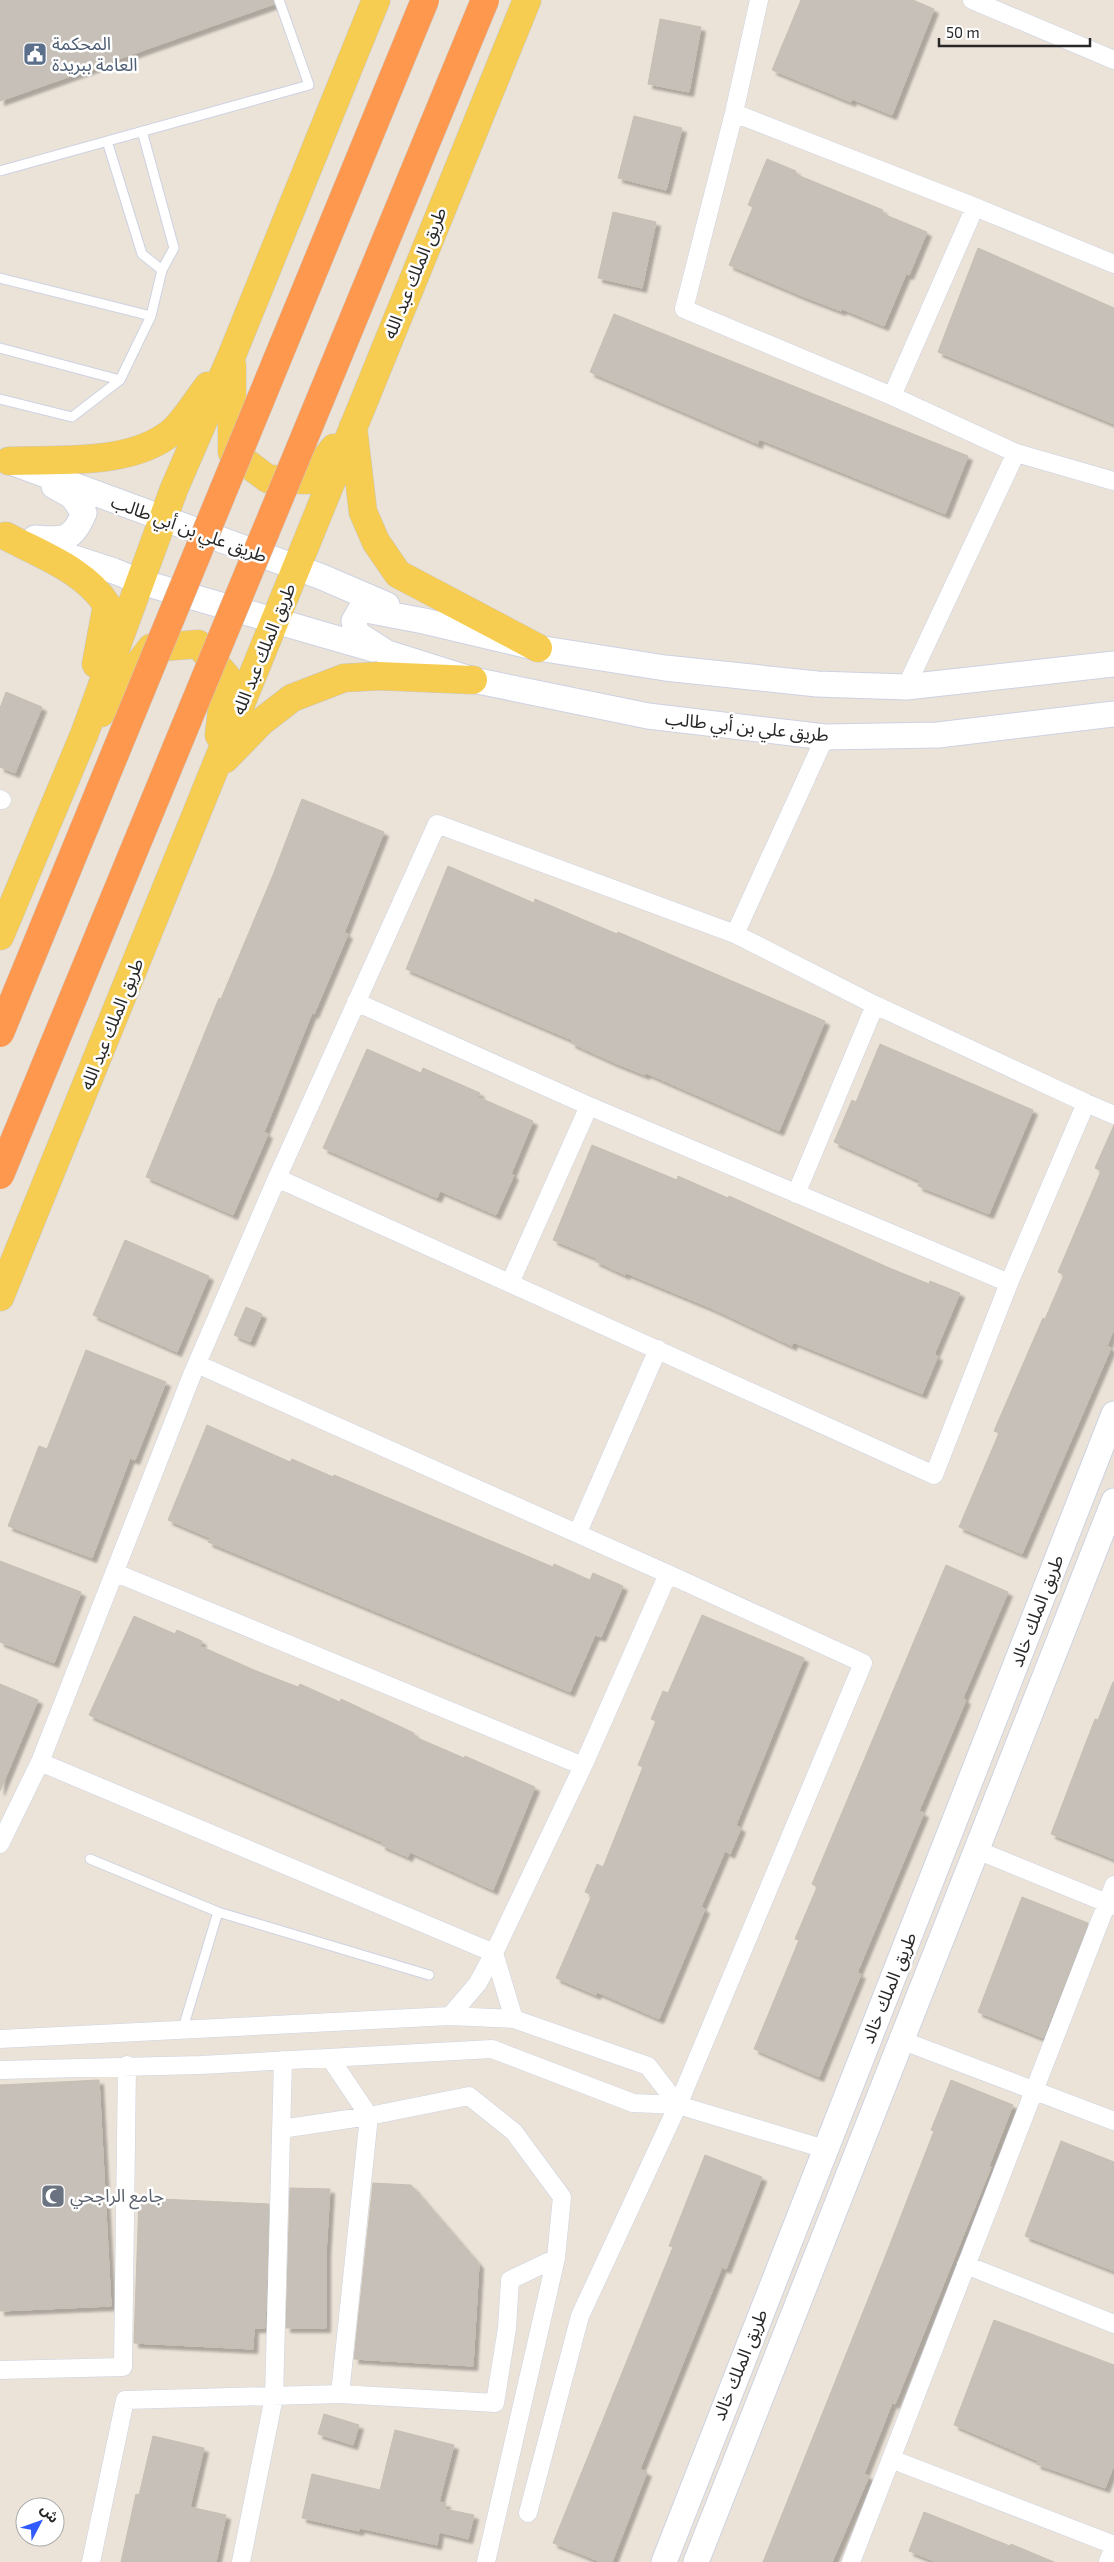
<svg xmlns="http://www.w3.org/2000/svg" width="1114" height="2562" viewBox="0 0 1114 2562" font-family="'Exo 2','Noto Sans Arabic',sans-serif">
<defs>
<filter id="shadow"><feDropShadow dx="4.5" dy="4.5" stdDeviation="1" flood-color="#0004"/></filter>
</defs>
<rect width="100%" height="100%" fill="#ebe3d8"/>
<!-- building -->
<path fill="#c6c0b8" stroke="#c6bfb2" filter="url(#shadow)" d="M0,0H273L274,4L0,101Z
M801,0H913L934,9L892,115L852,99L851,102L772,70Z
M660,19L701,27L689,92L648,84Z
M634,116L682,128L666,190L618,178Z
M767,159L796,171L795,174L883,210L881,213L927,232L909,275L906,274L884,326L842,309L841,311L802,296L729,265L753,207L748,205Z
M613,212L656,222L642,288L598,278Z
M978,248L1114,308V424L938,352Z
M614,314L968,456L945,514L759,439L758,444L590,372Z
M6,692L42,707L15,773L0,767V708Z
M302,799L384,832L344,933L348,934L314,1014L312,1013L264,1132L268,1134L233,1215L146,1177L219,998L221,999L273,875Z
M448,866L534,903L535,899L617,934L618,932L825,1021L779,1131L646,1073L645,1075L615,1063L571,1043L572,1040L406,969Z
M880,1044L1033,1110L989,1214L918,1186L920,1181L834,1142L852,1100L856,1102Z
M367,1049L421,1073L423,1068L480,1093L478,1097L533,1121L511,1174L514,1175L496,1215L440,1191L437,1198L323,1148Z
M1114,1125V1329L1107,1346L1111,1348L1022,1554L959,1527L999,1433L994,1431L1043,1318L1045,1319L1064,1275L1058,1272L1101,1171L1095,1168Z
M592,1145L677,1180L678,1176L728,1198L729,1196L887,1267L929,1284L930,1281L960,1293L934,1355L938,1356L922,1394L793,1342L792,1346L711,1308L626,1273L625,1275L595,1261L596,1258L553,1240Z
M125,1240L209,1276L177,1352L93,1315Z
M246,1307L262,1314L250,1342L234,1335Z
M86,1350L166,1382L135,1460L130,1458L92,1558L8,1526L39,1446L47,1449Z
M207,1425L290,1462L292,1459L333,1477L334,1475L553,1567L554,1564L590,1580L593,1573L623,1586L601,1637L595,1635L570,1692L208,1542L210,1538L168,1520Z
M0,1561L81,1592L54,1663L0,1642Z
M946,1565L1008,1592L963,1698L966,1700L919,1811L924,1813L857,1973L861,1974L819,2077L754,2049L799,1940L795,1939L817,1887L812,1884Z
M702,1615L804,1658L736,1825L741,1828L730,1854L725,1851L701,1907L705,1909L659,2019L597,1992L596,1995L556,1978L592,1895L585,1892L597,1864L603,1867L643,1767L638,1765L656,1721L651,1719L663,1691L668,1693Z
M134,1616L175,1634L177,1630L202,1641L200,1646L254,1670L298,1687L300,1684L340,1702L341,1699L414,1733L413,1736L464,1758L465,1756L535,1787L493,1890L410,1852L408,1857L381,1845L382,1842L89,1715Z
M1113,1682H1114V1859L1051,1834L1095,1719L1098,1720Z
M0,1684L38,1700L0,1791Z
M1022,1897L1088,1923L1043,2038L978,2012Z
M99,2080L111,2306L0,2311V2085Z
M951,2080L1013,2105L989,2166L991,2167L895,2404L892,2403L864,2474L869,2476L832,2562H763L885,2257L934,2131L931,2130Z
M1061,2141L1114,2162V2271L1025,2236Z
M705,2155L762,2177L726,2269L722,2267L640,2469L647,2472L612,2562H601L553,2543L673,2247L669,2246Z
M373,2183L411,2185L479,2264L473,2366L354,2359Z
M290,2188L330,2189L326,2253V2328H286Z
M139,2198L269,2204L265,2328H254L253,2349L134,2343Z
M994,2320L1114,2365V2465L1105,2488L1036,2464L1038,2461L954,2425Z
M324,2414L359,2425L353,2445L318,2434Z
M395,2430L454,2445L439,2502L446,2503L445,2509L474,2515L468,2539L439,2532L437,2545L360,2528L359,2531L302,2518L312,2474L380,2490Z
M153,2436L204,2448L190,2507L226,2515L216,2562H121L136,2494L139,2495Z
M924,2512L1010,2546L1011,2544L1054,2562H936L909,2551Z"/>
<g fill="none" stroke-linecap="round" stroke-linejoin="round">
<!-- lane casing -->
<g stroke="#cdd2e2" stroke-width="11">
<path id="lane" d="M142,131L174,248L162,270L151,316
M107,141L142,254L162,270
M0,171L309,85L279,0
M0,278L151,316L120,380L0,348
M0,399L72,417L120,380
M90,1859L218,1912L429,1975
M183,2028L218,1912"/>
</g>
<!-- street casing -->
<g stroke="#cdd2e2" stroke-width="19">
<path id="street" d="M759,0L734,113L684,309L892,396L1016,453L1114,481
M972,0L1114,60
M734,113L975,207L1114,264
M892,396L975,207
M906,687L1016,453
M0,799L2,800
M437,824L735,934L875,1005L1086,1103L1009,1283L934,1475L277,1178Z
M735,934L825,737
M356,1002L589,1106L1009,1283
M1086,1103L1114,1115
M796,1194L875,1005
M510,1283L589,1106
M578,1532L658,1349
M116,1573L583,1766
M40,1762L494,1953L583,1766L668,1574L197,1364
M0,1844L40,1762L192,1375L277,1178
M977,1850L1114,1906
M494,1953L514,2019
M450,2016L478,1983L494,1953
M0,2039L450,2016L514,2019L648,2066L678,2105
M901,2040L1114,2121
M330,2058L369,2116L340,2394
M0,2070L201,2065L492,2049L633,2103L678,2105L825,2149
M281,2129L369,2116L469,2096L514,2132L562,2197L556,2258L486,2562
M966,2265L1114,2324
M0,2370L123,2367L127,2065
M891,2459L1114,2545
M528,2513L580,2316L678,2105L863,1663L668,1574
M91,2562L125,2400L340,2394L495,2403L507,2328L510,2280L556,2258
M241,2562L274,2397L283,2060
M851,2562L1114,1885
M1108,2562L1114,2546"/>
</g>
<!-- secondary casing -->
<g stroke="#cdd2e2" stroke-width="27">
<path id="secondary" d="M11,462L322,577L387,605
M35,538C63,540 72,542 84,513L72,496L54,486
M46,549L114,571L141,582L373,649
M1114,664L906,687L817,684L665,668L538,648L424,621L361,609L354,621L356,633L387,653L473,680L648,716L825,737L938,735L1114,714
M664,2562L1114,1414
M696,2562L1114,1501"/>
</g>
<!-- primary casing -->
<g stroke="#c7c7c7" stroke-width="29">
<path id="primary" d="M232,366V452L268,479L308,480L334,448
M353,427L363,512L376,542L398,574L538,648
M9,461C60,459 132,466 173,431C186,419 197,400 208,386
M6,536C41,555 85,570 107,605L96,664
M101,713L151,648L198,644L226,676L219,735
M225,759L261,722L292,698L344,678L379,676L473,680
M0,936L84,735L174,489L232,355L376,0
M0,1297C176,865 349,432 527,0"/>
</g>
<!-- lane -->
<use href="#lane" stroke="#fff" stroke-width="9"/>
<!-- street -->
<use href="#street" stroke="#fff" stroke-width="18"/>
<!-- secondary -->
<use href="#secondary" stroke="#fff" stroke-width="25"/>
<!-- primary -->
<use href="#primary" stroke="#f7cd51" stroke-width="28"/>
<!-- highway-bridge casing -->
<g stroke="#c7c7c7" stroke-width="29" stroke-linecap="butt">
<path id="highway-bridge" d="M0,1033L425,0
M0,1175L485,0"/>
</g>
<!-- highway-bridge -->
<use href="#highway-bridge" stroke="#ff984f" stroke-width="28"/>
</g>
<!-- icons -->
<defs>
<g id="civic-square" transform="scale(1.25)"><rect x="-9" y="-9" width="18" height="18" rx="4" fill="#5c6f8a" stroke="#fff"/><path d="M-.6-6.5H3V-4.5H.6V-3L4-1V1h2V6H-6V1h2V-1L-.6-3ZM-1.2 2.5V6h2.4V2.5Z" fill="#fff"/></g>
<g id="mosque-square" transform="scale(1.25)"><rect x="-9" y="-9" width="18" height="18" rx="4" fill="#6b7280" stroke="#fff"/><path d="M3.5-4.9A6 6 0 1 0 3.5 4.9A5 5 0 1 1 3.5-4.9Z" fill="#fff"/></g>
</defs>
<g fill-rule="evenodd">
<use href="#civic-square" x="35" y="54"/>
<use href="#mosque-square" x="53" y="2196"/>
</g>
<g text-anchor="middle" stroke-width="5" stroke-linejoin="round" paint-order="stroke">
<!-- service labels -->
<g font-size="18" fill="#4e5e75" stroke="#fff" text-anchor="start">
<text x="52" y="50">المحكمة<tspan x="52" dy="21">العامة ببريدة</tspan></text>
</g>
<!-- street labels -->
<g font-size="18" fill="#282828" stroke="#fff">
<text transform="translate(415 273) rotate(-68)" y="6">طريق الملك عبد الله</text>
<text transform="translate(189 529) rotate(20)" y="6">طريق علي بن أبي طالب</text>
<text transform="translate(264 649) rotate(-68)" y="6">طريق الملك عبد الله</text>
<text transform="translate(747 727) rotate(6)" y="6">طريق علي بن أبي طالب</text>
<text transform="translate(112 1024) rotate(-68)" y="6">طريق الملك عبد الله</text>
<text transform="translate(1037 1611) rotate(-69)" y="6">طريق الملك خالد</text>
<text transform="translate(889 1988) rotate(-68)" y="6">طريق الملك خالد</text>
<text transform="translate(740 2365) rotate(-68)" y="6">طريق الملك خالد</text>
</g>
<!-- worship labels -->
<g font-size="18" fill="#5b616d" stroke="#fff" text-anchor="start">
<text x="70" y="2202">جامع الراجحي</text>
</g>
</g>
<!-- north arrow -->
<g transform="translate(40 2522) rotate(49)"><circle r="24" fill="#ffffff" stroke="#a9a9a9"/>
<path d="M0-4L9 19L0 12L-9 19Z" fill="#315bff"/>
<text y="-8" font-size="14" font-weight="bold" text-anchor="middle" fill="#282828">ش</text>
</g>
<!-- scale -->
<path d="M939 38v8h151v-8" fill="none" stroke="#282828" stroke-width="2.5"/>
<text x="946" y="38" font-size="15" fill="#282828" stroke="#ffffff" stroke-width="4" paint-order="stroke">50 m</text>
</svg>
